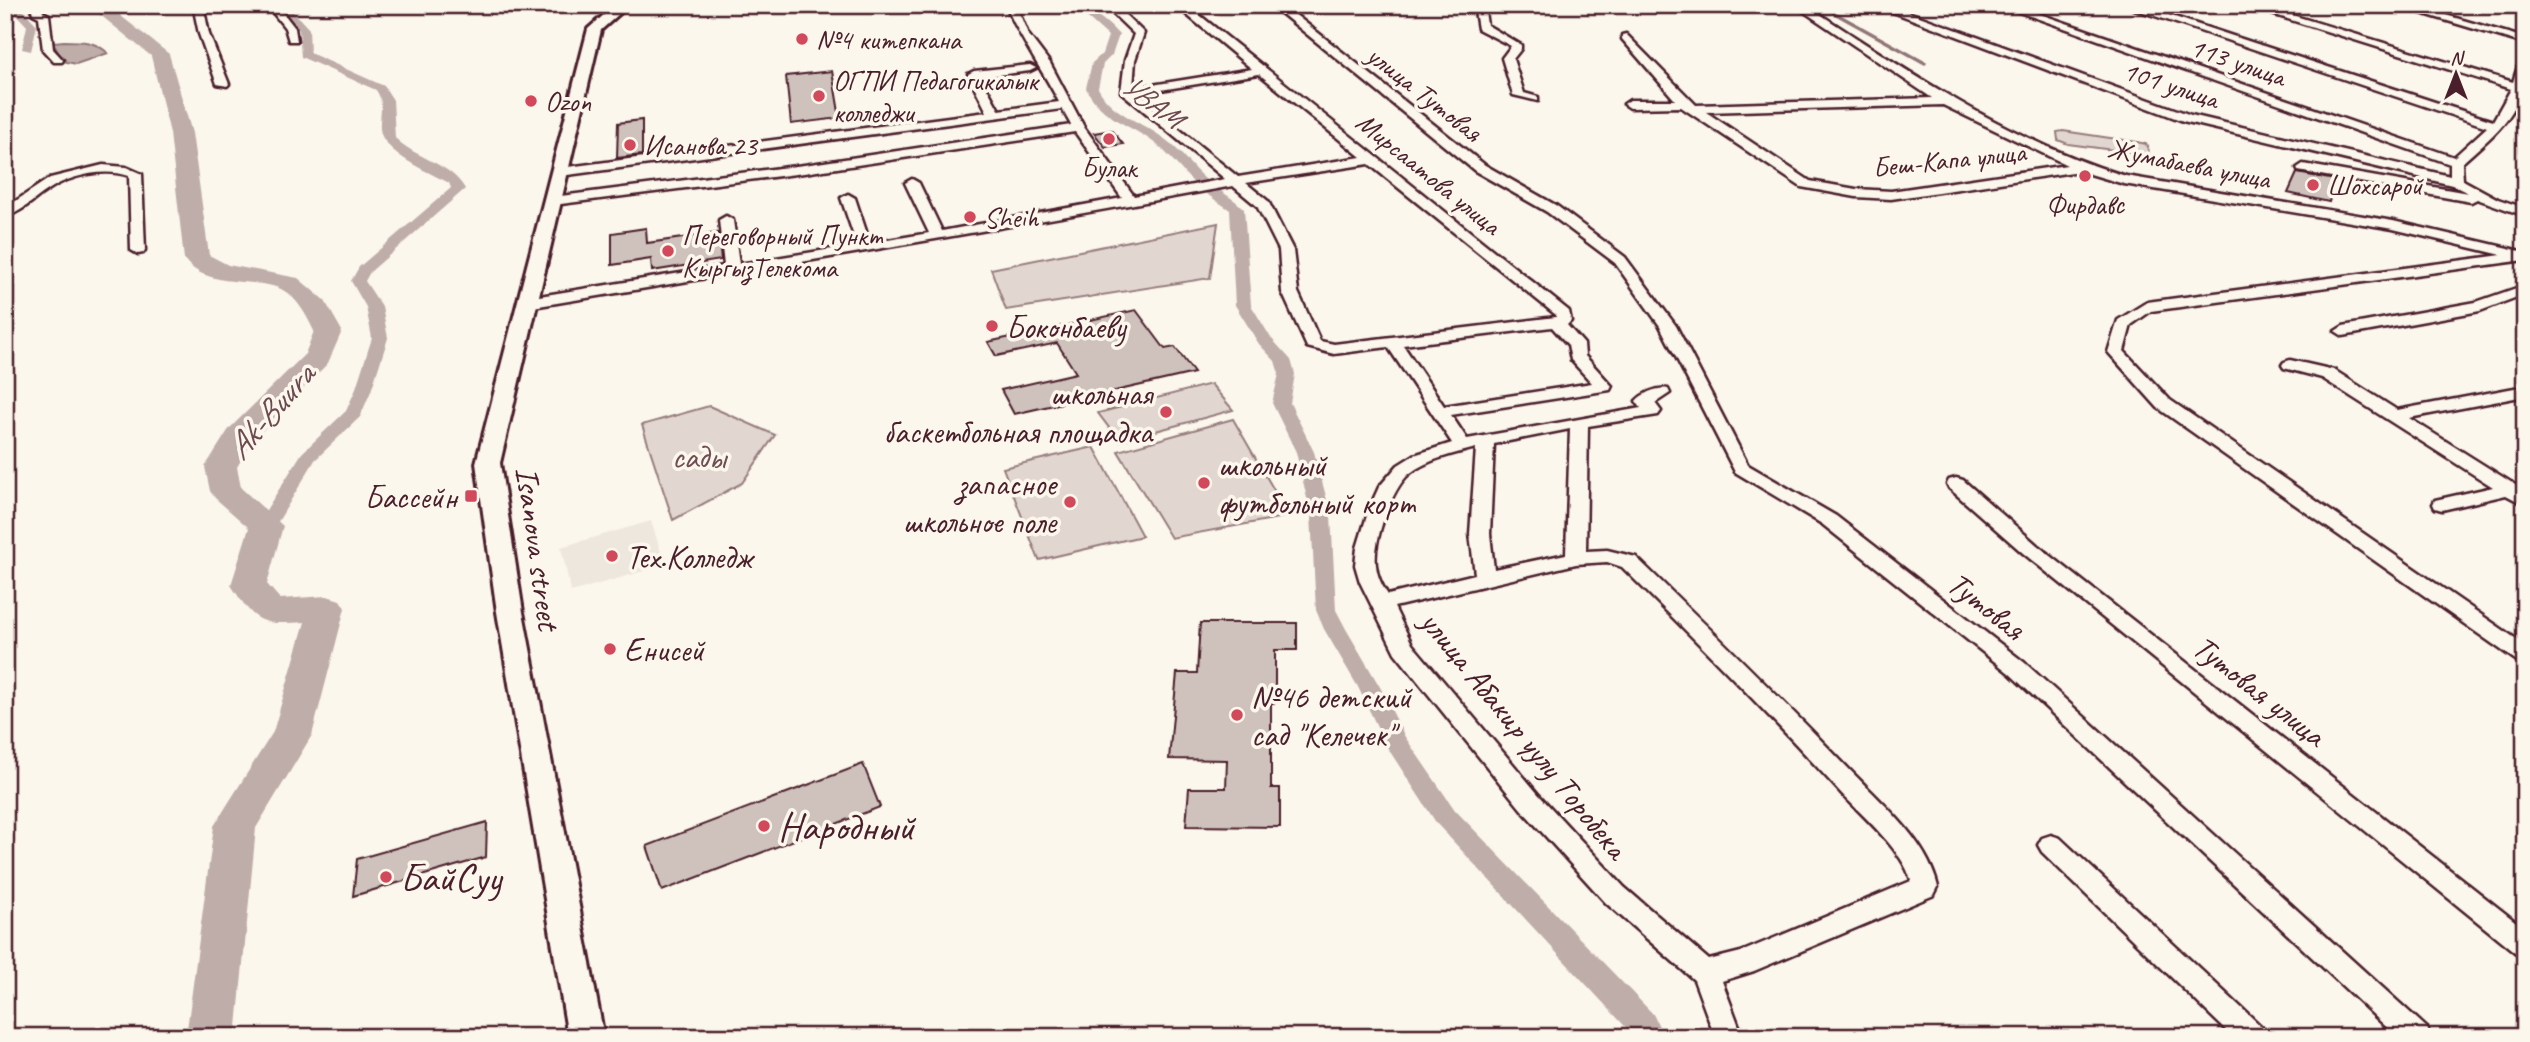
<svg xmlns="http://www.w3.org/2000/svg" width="2530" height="1042" viewBox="0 0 2530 1042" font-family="Caveat,sans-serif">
<rect width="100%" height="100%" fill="#fbf7ec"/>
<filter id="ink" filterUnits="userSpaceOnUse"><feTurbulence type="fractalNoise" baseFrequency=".0143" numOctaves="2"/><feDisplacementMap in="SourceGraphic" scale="14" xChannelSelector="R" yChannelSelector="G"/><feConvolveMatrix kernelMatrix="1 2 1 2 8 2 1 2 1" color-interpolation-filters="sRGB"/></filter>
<g filter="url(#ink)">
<!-- built -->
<path fill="#eee7de" d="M651,521L665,565L571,592L561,547Z"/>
<!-- green -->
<path fill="#e2d7d0" stroke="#967b7e" stroke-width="2" d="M2063,131L2137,142L2146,144L2149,153L2143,154L2068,144L2058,140L2057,132Z
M1218,223L1210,278L1006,310L991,269Z
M1211,384L1233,410L1119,441L1098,413Z
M709,406L775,435L742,483L673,520L642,425Z
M1233,419L1289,516L1171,538L1118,451Z
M1094,447L1142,536L1039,560L1003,468Z"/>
<!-- water -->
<path fill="#bfadaa" stroke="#907477" stroke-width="2" d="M64,41C82,41 95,41 108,53L76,64L62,61L53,42Z"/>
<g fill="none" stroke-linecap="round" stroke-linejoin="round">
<!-- stream -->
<path stroke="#907477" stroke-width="3.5" d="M1820,5L1925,63"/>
<!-- canal -->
<path fill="#bfadaa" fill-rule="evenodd" d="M15,5H25L24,11L37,25L31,51L22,49L27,26L14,12Z
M276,5H287L309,29L310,53L384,86L393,100L395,138C415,158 452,164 465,189L370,272L365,281L382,307L388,338L371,391L360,417L315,460L273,530H259L256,526L302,453L346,411L355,391L372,338L366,307L351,281L359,267L451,188L449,183C429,172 382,153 380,129C379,115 385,103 376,90L301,57L299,30Z
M1060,5C1085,5 1103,17 1119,35L1112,55L1103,64L1098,88C1112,115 1143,122 1166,140C1181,151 1191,167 1205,179C1217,190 1233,197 1244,209L1251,305L1271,338L1291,360L1295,374L1290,403L1314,452L1331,515L1336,610L1346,629L1380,687L1405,737L1455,810L1653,1014L1664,1037H1635L1437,824L1387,747L1358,687L1324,629L1316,610L1311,515L1296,452L1272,403L1279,374L1275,361L1259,344L1235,305L1230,210C1219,202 1205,194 1195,184C1182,172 1171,156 1157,145C1131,124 1102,120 1086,88L1092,63L1102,54L1108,36L1088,18Z"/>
<!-- river -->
<path fill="#bfadaa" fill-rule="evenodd" d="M88,5H107L169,54L192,133L209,255L228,265L298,278L325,301L342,331L328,363L253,440L237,467L241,488L283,526L267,584L280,599L327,596L340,600L345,608L312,735L256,828L236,1037H186L214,826L273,732L305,622C260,625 256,624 231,585L249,528L215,498L210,491L205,467L229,429L305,354L314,331C307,316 297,297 281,289C254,277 205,289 184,259L170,133L151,56Z"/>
</g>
<!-- building -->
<path fill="#cfc2bc" stroke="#4a1f2b" stroke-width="2" d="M832,71L840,118L791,124L786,76Z
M642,120V155L617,158L618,123Z
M1112,130L1123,144L1105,147L1094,133Z
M2297,173L2335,180L2329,202L2288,193Z
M646,228L647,243L718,233L721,260L652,271L651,259L612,265V233Z
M1136,310L1165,349L1175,347L1194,373L1014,414L1001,390L1076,373L1057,343L996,356L988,342Z
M1200,623H1297V650H1275V703H1271V788H1280V827L1186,826L1189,788H1226L1227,760L1169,759L1177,673H1197Z
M863,764L880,807L662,891L647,846Z
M487,822L486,857L353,896L357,859Z"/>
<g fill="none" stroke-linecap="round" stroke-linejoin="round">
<!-- minor casing -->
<g stroke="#4a1f2b" stroke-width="5">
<path id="minor" d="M31,5H41L43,12L49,15L53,49L63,60L62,62H54L43,50L39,17L33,14Z
M144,5H173C166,10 151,10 144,5Z
M193,5H203L209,34L229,84L227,86L217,84L199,34Z
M267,5H277L295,28L297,41H289L285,28Z
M1006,5H1016L1028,34L1050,63L1084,127L1134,196L1225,179L1121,92L1125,60L1134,34L1104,5H1115L1144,33L1135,60L1133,88L1252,69L1175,5H1187L1569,311L1571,321L1567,325L1584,344L1585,356L1612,386L1610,390L1451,415L1467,439L1641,408L1636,401C1643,393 1658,387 1668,389L1670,393L1655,403L1661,411L1658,415L1588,426L1586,551L1607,550L1636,557C1707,626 1777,694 1845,765C1878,800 1927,839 1938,887L1934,895L1754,971L1722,981L1743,1037H1715L1694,980L1606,903L1521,809L1395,653L1360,582L1355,565L1357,548L1369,509L1379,487L1398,465L1414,455L1452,443L1388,347L1334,354L1307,347L1282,292L1279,250L1257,206L1233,186C999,229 763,269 527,308L519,303L527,298L724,266L719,220L726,216L733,220L739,264L857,245L841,198L848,194L855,198L870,243L929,233L905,183L912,179L919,183L942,231L1122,198L1075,132L804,173L553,205L546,201L553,197L804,165L1071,125L1062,109L560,176L553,172L560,168L987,112L968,74L974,71L1030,65L1036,68L1030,71L981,77L999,110L1059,102C1042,69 1020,40 1006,5ZM1259,74L1361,157L1238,177L1136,94ZM1369,164L1556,315V317L1334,344L1320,341L1298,292L1293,250L1268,201L1246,183ZM1552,327L1568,345L1571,360L1592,383L1444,406L1403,345ZM1570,429L1566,554L1494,569L1490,534L1494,444ZM1476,448L1470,534L1475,574L1388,595C1382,586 1377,576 1376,565C1373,541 1391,490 1409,474C1428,459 1453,454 1476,448ZM1607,562L1622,567C1697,641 1771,716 1842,794C1862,815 1905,853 1911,881L1741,952L1709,960L1624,887L1539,795L1412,644L1394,607L1576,564Z
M1271,5H1283L1485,165L1557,206L1625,257L1676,326L1748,465L1836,516L2025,663L2427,1028L2431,1037H2397L2009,673L1822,524L1735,472L1660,326L1615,263L1547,212L1475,171Z
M1474,5H1484L1487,25L1521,45V49L1513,59L1524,93L1538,97V101L1513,95L1502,58L1511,46L1478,29Z
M1794,5H1806C1907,71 2009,141 2126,176L2393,221L2525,252V260L2151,311L2131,325L2124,351L2170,400L2525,645V663L2517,661L2158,408L2108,352L2118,320L2147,302L2502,255L2393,229L2124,184L2080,171L1891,199L1856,197L1801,187L1681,107L1630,108L1624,104L1630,100H1675L1622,39V35L1626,34L1696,105L1932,98ZM1943,105L2067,165L1891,191L1856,189L1810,181L1706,112Z
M1874,5H1889L2191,115L2450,176V164L1999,5H2014L2454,157L2487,127L2122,5H2138L2493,121L2511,89L2243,5H2259L2513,82L2520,60L2525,57C2525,112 2501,128 2462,163L2463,180L2498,199L2525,208V216L2477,199L2471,202L2298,171L2297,168L2303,164L2468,193L2452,185L2183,121Z
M2394,5H2411L2525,38V44Z
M103,165L126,167L142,174L145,250L143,253L138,254L131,250L129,176C104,167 68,176 48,190C34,199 22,212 5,217V208L50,178Z
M2525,285V294L2480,311L2343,336L2335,331L2343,326L2476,302Z
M2290,360L2334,370L2397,410L2525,386V396L2409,418L2525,491V505L2506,495L2442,510L2435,508L2433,504L2435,500L2493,487L2322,378L2284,368L2282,365L2284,362Z
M1956,478L1963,480L2037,545L2525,929V956L2516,953L2023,553L1949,488L1947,484L1949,480Z
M2051,835L2060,838L2263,1028L2267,1037H2233L2042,852L2038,845L2042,838Z"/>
</g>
<!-- major casing -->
<g stroke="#4a1f2b" stroke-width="6">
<path id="major" d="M615,5H629L601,30L500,463L523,612L604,1037H568L497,612L476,463L588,29Z"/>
</g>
<!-- minor -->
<use href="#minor" fill="#fbf7ec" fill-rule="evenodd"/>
<!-- major -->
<use href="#major" fill="#fbf7ec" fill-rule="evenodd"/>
</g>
</g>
<!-- markers -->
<g fill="#d1495b" stroke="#fbf7ec" stroke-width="2.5">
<circle cx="802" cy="39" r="7"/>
<circle cx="819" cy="96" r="7"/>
<circle cx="531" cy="101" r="7"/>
<circle cx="1109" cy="139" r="7"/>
<circle cx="630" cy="145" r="7"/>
<circle cx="2085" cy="176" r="7"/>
<circle cx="2313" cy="185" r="7"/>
<circle cx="970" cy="217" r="7"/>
<circle cx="668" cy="251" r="7"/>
<circle cx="992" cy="326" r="7"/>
<circle cx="1166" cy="412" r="7"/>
<circle cx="1204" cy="483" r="7"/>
<rect x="464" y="489" width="14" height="14" rx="3.5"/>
<circle cx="1070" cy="502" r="7"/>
<circle cx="612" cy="556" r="7"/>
<circle cx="610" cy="649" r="7"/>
<circle cx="1237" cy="715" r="7"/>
<circle cx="764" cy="826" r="7"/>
<circle cx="386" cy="877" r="7"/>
</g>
<g text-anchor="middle" stroke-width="7" stroke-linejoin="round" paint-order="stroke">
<!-- far-poi labels -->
<g font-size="28" fill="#4a1f2b" stroke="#fbf7ec" text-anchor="start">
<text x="816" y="49">№4 китепкана</text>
<text x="833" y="90">ОГПИ Педагогикалык<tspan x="833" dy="32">колледжи</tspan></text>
<text x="545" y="111">Ozon</text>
<text x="644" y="155">Исанова 23</text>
<text x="1109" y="177" text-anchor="middle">Булак</text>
<text x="2327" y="195">Шохсарой</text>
<text x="2085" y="214" text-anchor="middle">Фирдавс</text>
<text x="984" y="227">Sheih</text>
<text x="682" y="245">Переговорный Пункт<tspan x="682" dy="32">КыргызТелекома</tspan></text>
</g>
<!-- far-street labels -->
<g font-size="28" fill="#4a1f2b" stroke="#fbf7ec">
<text transform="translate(2238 61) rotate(19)" y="10">113 улица</text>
<text transform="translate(2171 84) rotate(18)" y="10">101 улица</text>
<text transform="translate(1425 93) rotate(38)" y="10">улица Тутовая</text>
<text transform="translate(1949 159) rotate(-6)" y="10">Беш-Капа улица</text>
<text transform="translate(2189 163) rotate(11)" y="10">Жумабаева улица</text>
<text transform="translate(1429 173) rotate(39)" y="10">Мирсаатова улица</text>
</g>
<!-- far-water labels -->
<g font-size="30" font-style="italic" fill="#6d4a51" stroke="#fbf7ec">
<text transform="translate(1152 101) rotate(37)" y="10">УВАМ</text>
</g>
<!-- poi labels -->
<g font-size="33" fill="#4a1f2b" stroke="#fbf7ec" text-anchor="start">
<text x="1006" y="338">Боконбаеву</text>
<text x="1152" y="405" text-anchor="end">школьная<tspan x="1152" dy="38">баскетбольная площадка</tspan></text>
<text x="1218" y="476">школьный<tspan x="1218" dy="38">футбольный корт</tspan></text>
<text x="1056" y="495" text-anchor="end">запасное<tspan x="1056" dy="38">школьное поле</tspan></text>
<text x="457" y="508" text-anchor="end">Бассейн</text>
<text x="626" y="568">Тех.Колледж</text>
<text x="624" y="661">Енисей</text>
<text x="1251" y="708">№46 детский<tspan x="1251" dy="38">сад "Келечек"</tspan></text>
</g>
<!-- park labels -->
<g font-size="33" fill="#704d54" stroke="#fbf7ec">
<text x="699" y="468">сады</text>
</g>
<!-- street labels -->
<g font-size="33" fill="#4a1f2b" stroke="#fbf7ec">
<text transform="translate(539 548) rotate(82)" y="12">Isanova street</text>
<text transform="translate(1987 605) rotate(38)" y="12">Тутовая</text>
<text transform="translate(2260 690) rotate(38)" y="12">Тутовая улица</text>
<text transform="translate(1525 734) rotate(51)" y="12">улица Абакир уулу Торобека</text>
</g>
<!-- water labels -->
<g font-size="35" font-style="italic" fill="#6d4a51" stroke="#fbf7ec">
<text transform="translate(270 411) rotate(-49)" y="12">Ak-Buura</text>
</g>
<!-- near-poi labels -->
<g font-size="40" fill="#4a1f2b" stroke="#fbf7ec" text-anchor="start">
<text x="778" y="840">Народный</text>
<text x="400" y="891">БайСуу</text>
</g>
</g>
<!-- margin -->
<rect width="2530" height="1042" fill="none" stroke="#fbf7ec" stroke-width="28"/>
<rect x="14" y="14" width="2502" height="1014" fill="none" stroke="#4a1f2b" stroke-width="2.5" filter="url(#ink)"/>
<!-- north arrow -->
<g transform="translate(2456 74)" stroke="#fbf7ec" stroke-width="5" paint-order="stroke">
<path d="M0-5L12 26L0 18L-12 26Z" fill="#4a1f2b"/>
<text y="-10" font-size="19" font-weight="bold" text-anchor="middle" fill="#4a1f2b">N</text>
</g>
</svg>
